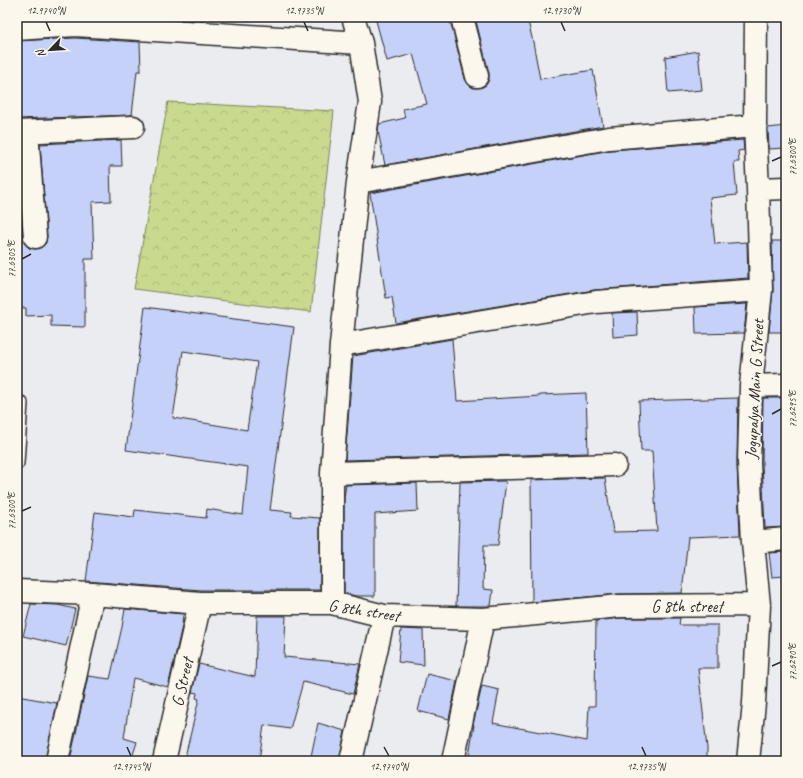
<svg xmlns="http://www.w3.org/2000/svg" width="803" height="778" viewBox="0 0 803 778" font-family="Caveat,sans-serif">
<defs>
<pattern id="park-crowns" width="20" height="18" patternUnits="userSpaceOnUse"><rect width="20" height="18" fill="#c9da8e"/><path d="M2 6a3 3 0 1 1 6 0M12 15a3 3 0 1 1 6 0" fill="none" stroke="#adbb7b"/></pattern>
</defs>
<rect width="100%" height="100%" fill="#ebecf0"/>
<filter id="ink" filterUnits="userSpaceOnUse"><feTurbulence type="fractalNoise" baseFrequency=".025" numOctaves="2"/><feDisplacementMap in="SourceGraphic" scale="8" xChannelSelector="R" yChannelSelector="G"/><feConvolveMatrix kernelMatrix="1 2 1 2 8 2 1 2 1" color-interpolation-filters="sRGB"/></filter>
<g filter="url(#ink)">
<!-- park -->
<path fill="url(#park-crowns)" stroke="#7a825c" d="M168,102L334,111L311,312L134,289Z"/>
<!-- building -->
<path fill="#c5d1f8" stroke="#2b2b2b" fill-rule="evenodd" d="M375,17H450V20L465,79L468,84L473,88H480L486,85L489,80V73L475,17H527L533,42L540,79L593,70L603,126L385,165L378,131L379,124L405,118L403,109L427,104L413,54L387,61Z
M75,38L140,42L141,71H137L132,115L17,119V41Z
M698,51L702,90L668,93L665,57Z
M786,126V148L769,149L768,128Z
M121,140L122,166H110L111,201L92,202L94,259H85V327L51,326V315L26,316V308H17V165L23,238L25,244L29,248L36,249L42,247L46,243L47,236L40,144Z
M743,140L744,150L738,151L739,162H734L737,195L710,198L715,244L747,242L748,278L594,290L396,323L392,297L386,298L370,193L611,150Z
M772,241H786V332H769L773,290Z
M747,304L744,333L696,334L695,307Z
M145,307L294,327L270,510L292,512L291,516L320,518V590H201L86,581L95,512L134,517L135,510L206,518L207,509L243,515L248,467L126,450ZM183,351L257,362L247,430L173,418Z
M637,312L638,335L613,337L612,313Z
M452,339L457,401L540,396V395L586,393L588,453L345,460L353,356Z
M738,398L737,464L740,535L688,537L682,593L619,594L532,602L531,480L605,478L613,532L657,531L652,451H641L639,401Z
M763,398H786V527L765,528L762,463Z
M506,481L498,545H484L483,589L493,590L491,606H456L460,482Z
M417,483L418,511L375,514V596H356L344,593V497L346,485Z
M786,552V576L772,577L769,553Z
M31,604L58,605L75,609L66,646L23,636Z
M125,609L183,614L182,626L168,687L133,678L124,738L137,742L131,761H70L88,676L110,679L122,627Z
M257,616H286L284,657L360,664L353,694L303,682L290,729L264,725L259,761H184L199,699L196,698L197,693L192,692L199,664L255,677Z
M621,618H680L679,625H718V668H698L707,748V761H468L474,725H473L482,686L499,690L493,723L587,741L589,706H595L596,621Z
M401,629L423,630L424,665L398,662Z
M427,674L457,681L449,719L418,711Z
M17,696L57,703L45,761H17Z
M318,723L345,731L339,761H310Z"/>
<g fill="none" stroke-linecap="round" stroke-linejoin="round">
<!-- lane casing -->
<g stroke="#2b2b2b" stroke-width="16">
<path id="lane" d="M17,463L21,403"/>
</g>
<!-- street casing -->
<g stroke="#2b2b2b" stroke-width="25">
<path id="street" d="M462,17L477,76
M17,29L75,25L361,43
M17,132L133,127
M27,132L35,237
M358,182L609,138L755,126
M758,189L786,188
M341,345L596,302L761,290
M751,386L786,385
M332,473L615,465
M753,542L786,539
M17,591L93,594L200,603H332L384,616L483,619L620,606L759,605
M332,603V473L341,345L358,182L370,102L361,43L353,17
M57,761L93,594
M164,761L200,603
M351,761L384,616
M453,761L483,619
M748,761L754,703L759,605L753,542L749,463L751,386L761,290L758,189L755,126L756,17"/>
</g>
<!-- lane -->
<use href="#lane" stroke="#fbf7ec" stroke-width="13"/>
<!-- street -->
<use href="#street" stroke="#fbf7ec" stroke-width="22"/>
</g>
</g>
<!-- ticks -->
<path fill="none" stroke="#2b2b2b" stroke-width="1.5" d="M46,22L50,31M304,22L308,31M561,22L565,31M772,161L781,157M22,259L31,254M772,414L781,409M22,511L31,507M772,666L781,662M127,747L131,756M384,747L389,756M642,747L646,756"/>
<g text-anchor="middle" stroke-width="3" stroke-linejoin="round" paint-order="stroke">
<!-- street labels -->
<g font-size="17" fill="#2b2b2b" stroke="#fbf7ec">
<text transform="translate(754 389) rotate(-87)" y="6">Jogupalya Main G Street</text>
<text x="687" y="612">G 8th street</text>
<text transform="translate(364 610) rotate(9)" y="6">G 8th street</text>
<text transform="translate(182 682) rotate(-77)" y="6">G Street</text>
</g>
</g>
<!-- margin -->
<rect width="803" height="778" fill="none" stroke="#fbf7ec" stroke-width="44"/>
<!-- north arrow -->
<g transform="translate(50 50) rotate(245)" stroke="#fbf7ec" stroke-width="3" paint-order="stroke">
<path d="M0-3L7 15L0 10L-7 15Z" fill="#2b2b2b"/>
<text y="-6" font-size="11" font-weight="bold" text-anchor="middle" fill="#2b2b2b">N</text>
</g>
<rect x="22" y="22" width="759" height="734" fill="none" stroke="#2b2b2b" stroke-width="1.5"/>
<g font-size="10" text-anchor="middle" fill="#2b2b2b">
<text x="46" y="14">12.9740°N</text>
<text x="304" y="14">12.9735°N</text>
<text x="561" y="14">12.9730°N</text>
<text transform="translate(792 157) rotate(-90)" y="4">77.6300°E</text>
<text transform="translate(11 259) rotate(-90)" y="4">77.6305°E</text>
<text transform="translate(792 409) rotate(-90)" y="4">77.6295°E</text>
<text transform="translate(11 511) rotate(-90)" y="4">77.6300°E</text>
<text transform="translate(792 662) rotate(-90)" y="4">77.6290°E</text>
<text x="131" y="770">12.9745°N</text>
<text x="389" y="770">12.9740°N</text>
<text x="646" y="770">12.9735°N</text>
</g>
</svg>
